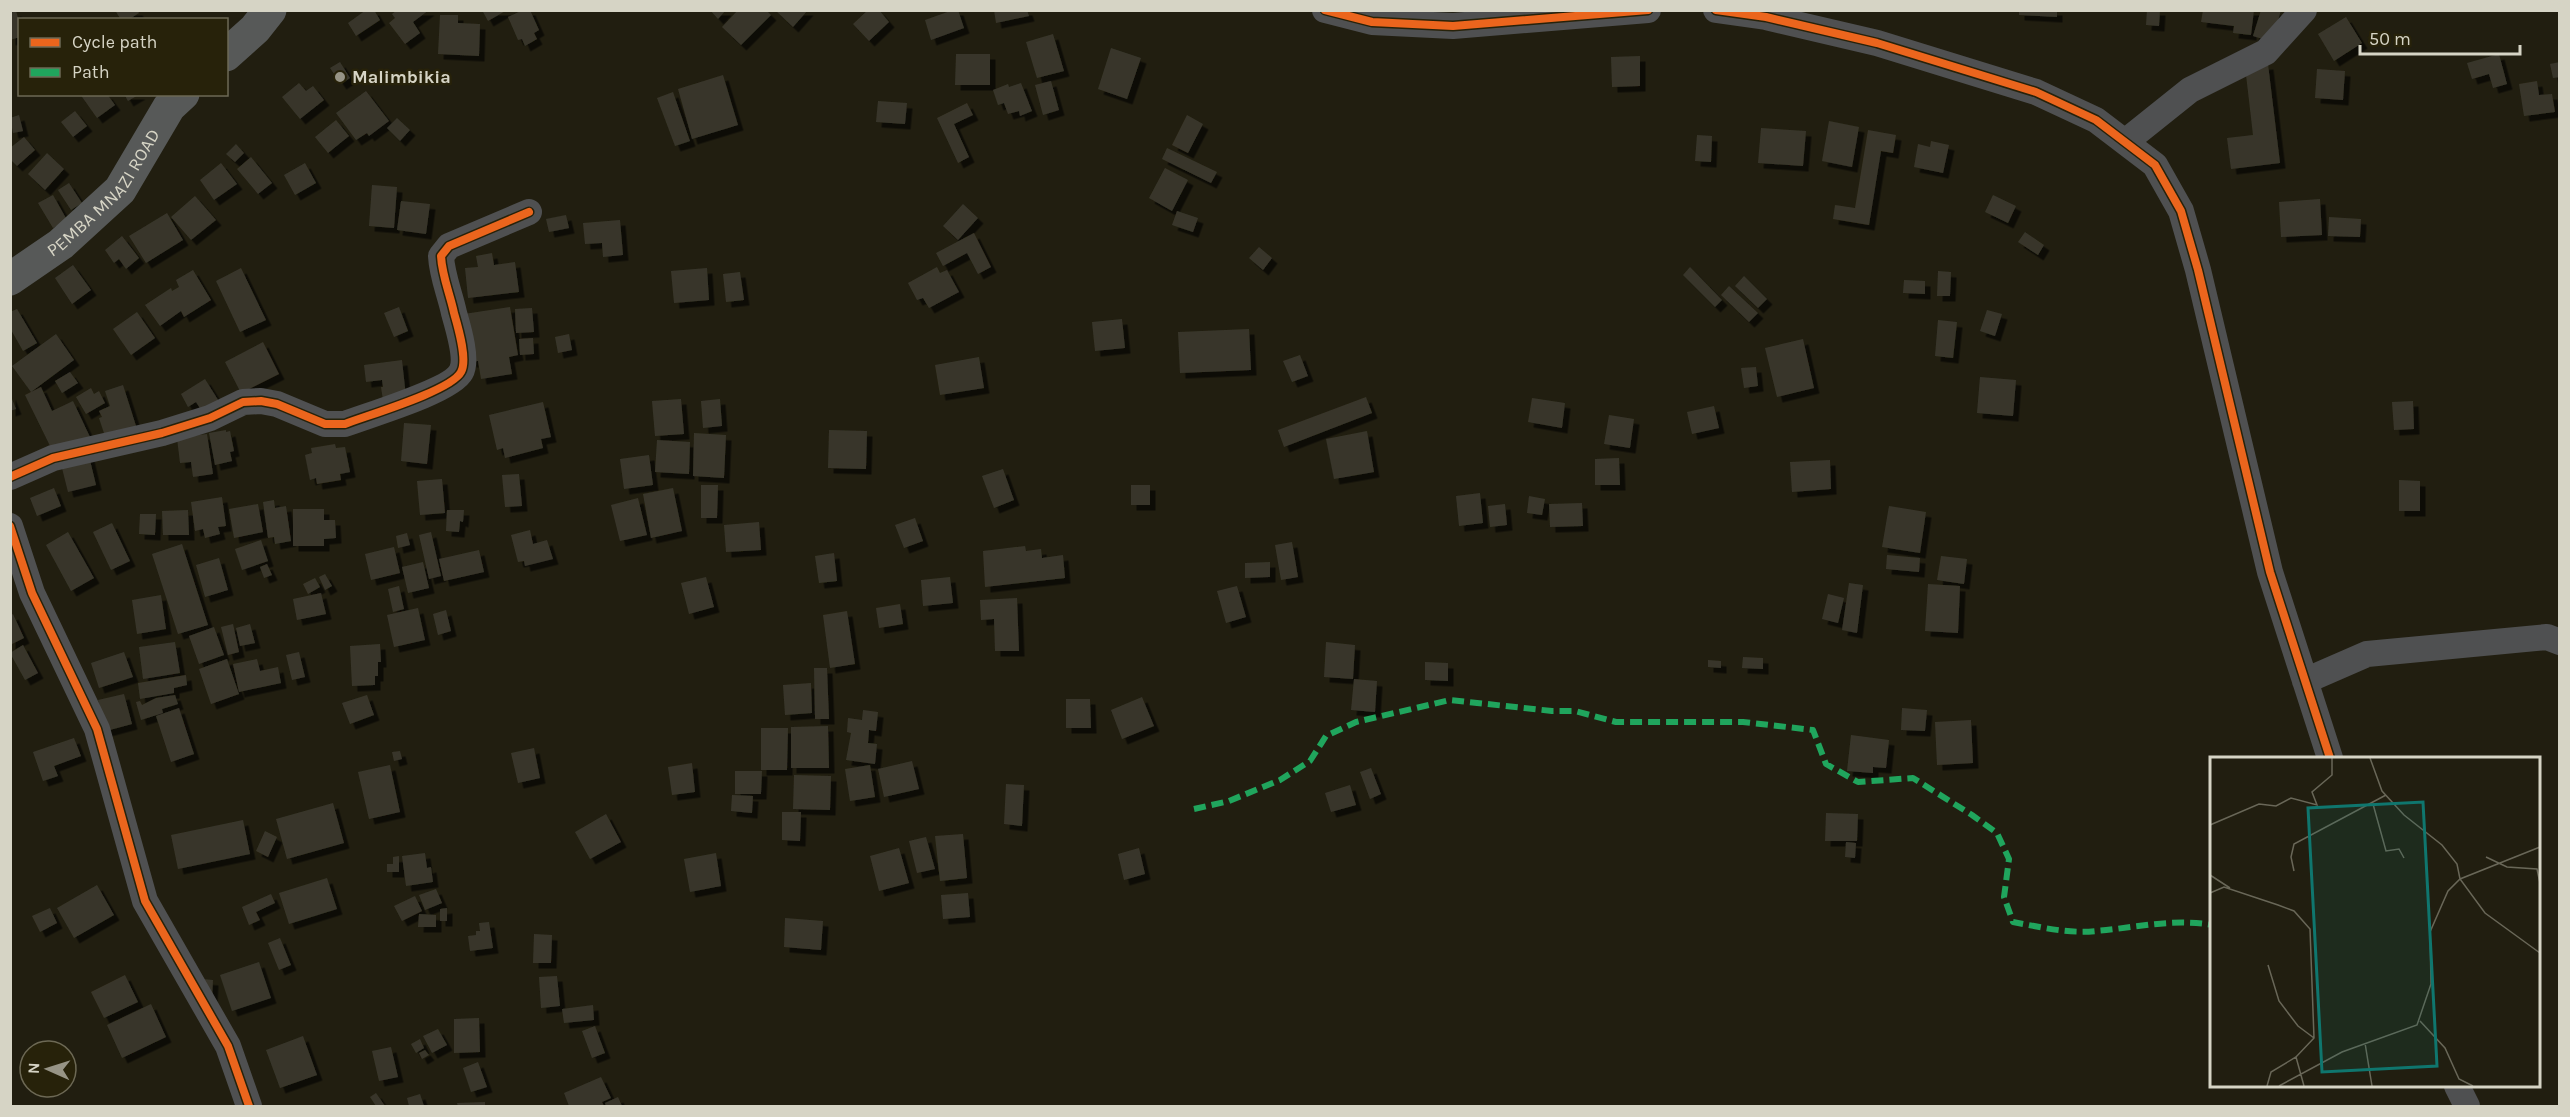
<svg xmlns="http://www.w3.org/2000/svg" width="2570" height="1117" viewBox="0 0 2570 1117" font-family="Karla,sans-serif">
<defs>
<filter id="shadow"><feDropShadow dx="5.5" dy="5.5" stdDeviation="0" flood-color="#0009"/></filter>
</defs>
<rect width="100%" height="100%" fill="#211e10"/>
<!-- building -->
<path fill="#38362a" filter="url(#shadow)" d="M115,10H137L139,13L128,20H121Z
M366,10H374L380,20L356,36L348,23Z
M397,10H429L413,22L420,33L405,44L389,23L395,18L392,14Z
M482,10H507L488,21Z
M523,10H530L539,30L534,33L537,39L525,46L522,39L518,40L508,17Z
M710,10H726L718,19Z
M738,10H766L771,15L741,45L722,27Z
M775,10H808L793,27Z
M868,10H879L889,22L869,41L853,24Z
M953,10H958L964,28L931,40L925,20Z
M994,10H1027L1029,16L996,23Z
M2019,10H2057V17L2019,15Z
M2147,10H2160L2159,26L2146,25Z
M2203,10H2254L2251,35L2233,33L2234,26L2201,22Z
M2261,10H2281L2272,42L2253,36Z
M16,11L20,24V37L10,40V13Z
M440,15H458V23L480,24L479,56L438,54Z
M2346,17L2362,43L2334,61L2318,34Z
M1053,34L1064,71L1037,78L1026,42Z
M1111,48L1141,58L1127,99L1098,89Z
M956,54H990V85H955Z
M2499,54L2507,84L2493,88L2489,74L2472,79L2467,63Z
M1640,56V86L1612,87L1611,57Z
M340,62L350,78L341,84L330,68Z
M2560,62V77L2553,78L2550,64Z
M2268,64L2280,163L2231,169L2227,138L2253,135L2245,66Z
M2317,69L2345,71L2343,100L2315,98Z
M723,75L738,125L692,139L678,89Z
M1051,81L1059,110L1043,115L1035,85Z
M2537,81L2539,95L2552,94L2555,112L2524,116L2519,84Z
M299,83L306,91L313,86L324,100L300,119L282,97Z
M1021,83L1032,111L1020,116L1019,111L1008,114L1004,103L998,105L993,90L1008,84L1009,87Z
M366,91L389,121L369,136L367,133L356,140L336,113Z
M673,92L690,141L675,146L657,98Z
M80,94H107L115,105L97,118Z
M124,94H140L128,101Z
M878,101L907,103L905,124L876,122Z
M967,103L973,115L954,124L969,157L958,163L937,118Z
M75,111L87,126L73,137L61,122Z
M19,115L23,131L13,133L10,118Z
M1187,115L1203,124L1188,153L1172,145Z
M397,118L410,130L400,141L387,128Z
M336,120L349,136L328,153L315,137Z
M1829,121L1859,127L1852,167L1822,161Z
M1761,128L1806,131L1803,166L1758,163Z
M1868,130L1896,135L1893,153L1881,151L1869,225L1833,219L1835,205L1855,208Z
M1697,135L1712,136L1711,162L1695,161Z
M24,137L35,150L17,166L10,159V148Z
M1931,141L1949,145L1943,173L1914,167L1918,144L1930,147Z
M236,144L244,153L235,162L226,154Z
M1167,148L1217,172L1211,183L1162,159Z
M47,153L64,169L45,190L28,174Z
M251,157L272,183L258,194L237,169Z
M221,163L237,184L214,200L200,180Z
M305,163L316,183L295,195L284,175Z
M1165,168L1188,180L1172,211L1149,198Z
M69,183L82,203L71,210L58,190Z
M372,185L397,187L394,228L369,226Z
M53,195L67,220L53,228L38,203Z
M1993,195L2016,206L2008,223L1985,212Z
M195,196L216,220L191,240L171,217Z
M2320,199L2322,235L2281,237L2279,202Z
M401,201L430,204L426,234L397,230Z
M963,204L978,218L958,240L943,226Z
M1177,211L1198,218L1193,232L1172,225Z
M167,213L183,240L146,263L129,236Z
M566,215L569,228L549,232L546,219Z
M2329,217L2361,219L2360,237L2328,236Z
M620,220L623,255L603,257L602,243L585,244L583,223Z
M2025,232L2044,245L2038,255L2018,242Z
M974,233L991,267L978,274L967,253L943,266L936,253Z
M122,236L139,258L126,269L119,259L114,263L105,250Z
M1259,247L1272,258L1263,270L1249,258Z
M492,253L494,265L515,262L519,292L468,298L465,268L478,267L476,256Z
M73,265L91,290L72,304L55,278Z
M937,267L940,273L947,270L959,292L929,308L923,298L917,300L908,283Z
M1690,267L1722,300L1715,307L1683,275Z
M241,268L266,320L240,332L216,281Z
M707,268L709,300L674,303L671,271Z
M193,270L211,300L184,317L181,311L160,326L145,305L171,288L172,291L179,287L176,280Z
M1938,271L1951,272L1950,296H1937Z
M740,272L744,300L726,302L723,274Z
M1744,276L1767,299L1758,308L1735,286Z
M1904,280L1925,281V294L1903,293Z
M1729,286L1758,313L1749,322L1721,295Z
M399,307L408,331L394,337L384,313Z
M510,307L518,355L509,357L512,374L481,379L478,361L471,362L464,314Z
M532,308L534,332L516,333L515,309Z
M17,309L37,343L23,351L10,328V312Z
M1987,310L2002,314L1995,336L1980,331Z
M137,312L155,338L131,355L113,329Z
M1122,319L1125,348L1095,351L1092,322Z
M1938,320L1957,322L1953,358L1935,356Z
M1249,329L1251,370L1180,373L1178,332Z
M56,334L74,360L31,392L12,366Z
M569,334L572,350L558,353L555,337Z
M533,338L534,354L520,355L519,339Z
M1803,339L1814,388L1777,397L1765,348Z
M263,342L279,374L241,393L225,362Z
M1300,355L1308,376L1292,382L1283,361Z
M979,357L984,388L940,395L935,365Z
M402,360L406,397L383,400L381,387H383L382,380L366,382L364,365Z
M1756,367L1758,386L1744,388L1741,368Z
M70,372L78,383L62,393L55,381Z
M1980,377L2016,380L2013,416L1977,413Z
M205,379L220,403L203,413L196,402L188,407L181,394Z
M123,385L137,429L106,439L99,418L102,417L99,411L110,406L105,391Z
M41,387L52,411L73,401L90,437L54,454L25,395Z
M91,388L94,394L99,391L105,403L86,414L76,397Z
M10,394L16,409L10,411Z
M1366,397L1372,413L1284,447L1278,430Z
M1532,398L1565,403L1562,428L1528,422Z
M681,399L684,434L655,436L652,401Z
M720,399L722,426L703,428L701,401Z
M2413,401L2414,429L2394,430L2392,402Z
M543,402L551,437L541,439L543,448L505,458L503,448L497,450L489,415Z
M1714,406L1719,428L1692,434L1687,412Z
M1609,415L1634,419L1630,448L1604,444Z
M404,423L431,425L427,464L401,461Z
M226,430V432L230,431L234,451L230,452L232,461L215,465L209,433Z
M829,430L867,431L866,469L828,468Z
M1367,431L1374,472L1334,479L1326,439Z
M694,433L726,435L724,478L693,476Z
M207,434L213,474L193,477L191,462L180,463L177,438Z
M657,440L690,442L689,474L655,472Z
M335,444L336,448L345,447L350,472L340,474L341,480L317,484L316,478L310,480L305,455L312,453L311,448Z
M649,455L653,485L624,489L620,459Z
M89,456L96,485L68,492L60,460Z
M1619,458L1620,485H1595V459Z
M1830,460L1831,489L1792,492L1790,462Z
M1003,469L1014,500L994,508L982,476Z
M519,474L522,506L505,507L502,475Z
M442,479L445,513L420,515L417,481Z
M2399,480L2420,481V511H2399Z
M701,485H718L717,518H701Z
M1131,485H1150V505H1131Z
M54,488L61,506L37,516L30,498Z
M673,488L682,531L651,538L643,494Z
M1480,493L1483,523L1459,526L1456,496Z
M1529,496L1545,499L1542,515L1527,513Z
M222,497L226,526L218,527L220,534L205,538L203,529L195,531L191,502Z
M638,498L647,535L620,541L611,505Z
M274,500L275,508L286,506L291,541L275,544L274,537L268,538L263,502Z
M1582,503L1583,526L1550,527L1549,504Z
M258,504L263,532L234,538L229,509Z
M1505,504L1507,525L1490,527L1488,506Z
M1889,506L1926,512L1920,553L1882,547Z
M293,509H324V520H335L336,538L324,539V546H293Z
M188,510L189,535H163L162,511Z
M447,510H464L463,522L460,521L459,532L446,531Z
M140,514H156L155,535L139,534Z
M915,518L923,541L904,548L895,525Z
M759,522L761,550L726,552L724,525Z
M112,523L130,561L111,570L93,532Z
M530,530L533,544L547,540L553,559L525,566L524,561L518,562L511,535Z
M68,532L94,578L71,591L46,545Z
M431,532L441,576L429,579L419,535Z
M407,533L410,545L398,548L396,536Z
M261,540L268,561L242,570L235,549Z
M1292,542L1298,577L1281,580L1275,545Z
M182,544L208,625L178,634L152,554Z
M1025,546L1026,551L1041,549L1042,558L1063,555L1065,578L985,587L983,551Z
M394,547L400,573L371,580L365,554Z
M479,550L484,572L444,581L439,559Z
M834,553L837,581L819,583L815,556Z
M1887,555L1920,558L1919,572L1886,569Z
M1941,556L1967,559L1964,584L1937,580Z
M219,558L228,590L205,597L196,565Z
M423,562L429,588L408,593L402,567Z
M1270,562V577L1245,578V563Z
M267,564L272,575L264,578L260,567Z
M325,574L332,586L325,590L319,577Z
M706,577L714,607L689,614L681,583Z
M950,577L953,603L923,606L921,580Z
M315,578L320,587L308,594L303,584Z
M1849,583L1863,585L1857,633L1842,630Z
M1928,584L1960,586L1958,633L1925,631Z
M399,586L404,609L393,612L388,589Z
M1237,586L1246,617L1226,623L1217,591Z
M321,593L326,614L297,620L293,599Z
M1828,594L1844,598L1838,623L1822,619Z
M161,595L166,629L137,634L132,600Z
M1017,598L1019,651H995L994,619L981,620L980,600Z
M900,604L903,624L879,628L876,608Z
M418,608L425,640L394,647L387,615Z
M446,610L451,631L438,635L433,614Z
M847,611L855,664L830,668L823,615Z
M13,614L24,638L10,645V616Z
M233,624L239,652L228,655L221,627Z
M250,624L255,643L240,646L236,628Z
M214,627L224,655L199,664L189,636Z
M175,642L180,673L143,679L139,647Z
M1326,642L1355,645L1353,679L1324,677Z
M380,644L381,662H378V676H375V685L352,686L350,646Z
M23,645L38,673L25,680L10,653Z
M124,652L133,677L99,688L91,663Z
M299,652L305,677L292,680L286,655Z
M1743,657L1763,658V669L1742,668Z
M227,659L239,694L211,704L199,669Z
M257,659L260,671L278,667L281,683L239,692L233,664Z
M1708,660L1721,661V668L1708,667Z
M1425,662L1448,663V681L1425,680Z
M814,668H827L829,719H815Z
M186,675L187,685L174,688V693L140,699L138,683Z
M1354,679L1377,681L1375,712L1351,710Z
M811,683L812,713L785,715L783,685Z
M124,694L132,724L106,731L98,700Z
M175,695L178,704L162,709L163,713L141,720L136,702L140,701L142,705L156,698Z
M367,695L374,715L350,724L342,703Z
M1142,697L1154,726L1122,739L1111,710Z
M1066,699H1090L1091,728H1066Z
M179,708L194,754L171,762L156,716Z
M1902,708L1927,710L1925,731L1901,730Z
M863,710L878,712L876,731L869,730L868,743L877,744L875,764L846,760L851,733L847,732L848,718L862,720Z
M1971,720L1973,763L1937,765L1935,722Z
M828,726L829,768H791V727Z
M761,728H788L787,770H761Z
M1851,735L1889,740L1886,768L1873,767V773L1847,771Z
M74,738L81,756L54,766L58,776L43,781L33,752Z
M534,748L540,778L518,783L511,753Z
M400,751L402,759L394,761L392,752Z
M912,761L919,789L884,797L878,769Z
M692,763L695,792L672,795L668,767Z
M390,765L400,812L369,819L358,772Z
M870,765L875,797L850,801L845,769Z
M1371,768L1381,794L1370,799L1360,772Z
M735,771H762L761,794H735Z
M794,775L831,776L830,810L793,809Z
M1006,784L1024,785L1022,826L1004,824Z
M1350,785L1356,805L1331,812L1325,793Z
M732,795L753,796L752,813L731,811Z
M333,803L344,843L287,859L276,819Z
M782,812H801L800,841L782,840Z
M1826,813L1858,814L1857,841H1825Z
M606,814L621,842L590,859L575,832Z
M243,820L250,854L178,869L171,835Z
M265,831L277,837L268,857L256,851Z
M963,834L967,878L940,881L935,836Z
M926,837L935,869L917,873L909,841Z
M1846,842L1856,843L1855,858L1845,857Z
M899,848L909,883L879,891L870,856Z
M1139,848L1145,874L1124,880L1118,854Z
M425,853L427,868L431,867L433,882L406,886L402,856Z
M716,853L721,886L690,892L684,859Z
M399,856V872H387V864H393V857Z
M327,878L337,909L289,924L279,893Z
M97,885L114,915L74,938L57,908Z
M436,889L442,903L425,910L419,895Z
M968,893L970,917L943,919L941,895Z
M271,894L275,903L256,912L260,920L249,925L242,907Z
M415,896L422,911L402,921L394,906Z
M50,908L57,923L40,932L32,916Z
M447,908V921H440V909Z
M419,914L436,915V927H418Z
M785,918L823,921L821,950L784,947Z
M489,922L493,948L470,951L468,936L476,935V931H480L479,923Z
M534,934L552,935L551,963H533Z
M280,938L291,965L279,970L268,943Z
M259,962L271,998L232,1011L220,975Z
M125,975L138,1002L104,1018L91,992Z
M557,976L560,1006L541,1008L539,977Z
M202,979L213,980L212,998Z
M151,1004L166,1037L122,1058L107,1025Z
M593,1005L594,1020L564,1023L562,1009Z
M479,1018L480,1052L454,1053V1019Z
M595,1026L605,1053L592,1058L582,1031Z
M438,1029L447,1045L432,1053L423,1036Z
M303,1036L317,1075L280,1088L266,1050Z
M420,1039L424,1048L416,1053L411,1044Z
M391,1047L398,1077L379,1081L372,1051Z
M425,1050L429,1055L422,1059L419,1053Z
M478,1062L487,1087L471,1092L463,1068Z
M601,1077L611,1098L602,1102L604,1106H569L564,1093Z
M376,1093L385,1106H376L370,1097Z
M420,1094L424,1106H409L407,1098Z
M618,1097L622,1106H606L605,1103Z
M485,1102V1106H458L457,1103Z"/>
<g fill="none" stroke-linecap="round" stroke-linejoin="round">
<!-- minor -->
<path stroke="#4f5051" stroke-width="26" d="M1325,10L1372,22L1453,26L1648,10
M1716,10L1766,17L1877,43L2036,92L2096,120L2155,165L2181,211L2198,270L2270,572L2330,758
M2125,142L2190,90L2266,52L2304,10
M10,477L53,458L162,433L210,418L243,402L261,401L277,404L325,424H345C368,415 451,391 461,372C468,360 458,327 454,313C450,294 442,276 441,256L449,246L529,212
M10,526L32,593L97,729L145,901L228,1046L249,1106
M2305,681L2367,654L2547,637L2560,642
M2457,1086L2467,1106"/>
<!-- major -->
<g stroke="#575958" stroke-width="33">
<path d="M226,55L255,29L270,10"/>
<path id="s1" d="M10,279L61,244L120,190L169,107L183,94"/>
</g>
<!-- quiet -->
<path stroke="#20a55d" stroke-width="6" stroke-dasharray="12 6" stroke-linecap="butt" d="M1194,809L1229,801L1280,780L1310,761L1326,736L1356,722L1450,700L1552,711H1575L1616,722H1743L1813,730L1826,764L1858,782L1913,778L1972,815L1997,833L2009,859L2004,897L2013,922C2040,927 2068,934 2096,931C2134,928 2172,918 2212,925"/>
<!-- cycleway casing -->
<g stroke="#27220a" stroke-width="11">
<path id="cycleway" d="M1325,10L1372,22L1453,26L1648,10
M1716,10L1766,17L1877,43L2036,92L2096,120L2155,165L2181,211L2198,270L2270,572L2330,758
M10,477L53,458L162,433L210,418L243,402L261,401L277,404L325,424H345C368,415 451,391 461,372C468,360 458,327 454,313C450,294 442,276 441,256L449,246L529,212
M10,526L32,593L97,729L145,901L228,1046L249,1106"/>
</g>
<!-- cycleway -->
<use href="#cycleway" stroke="#eb651d" stroke-width="8"/>
</g>
<!-- markers -->
<circle fill="#979486" stroke="#27220a" stroke-width="2" cx="340" cy="77" r="6"/>
<g text-anchor="middle" stroke-width="5" stroke-linejoin="round" paint-order="stroke">
<!-- poi labels -->
<g font-size="18" font-weight="bold" fill="#d6d4c5" stroke="#27220a" text-anchor="start">
<text x="352" y="83">Malimbikia</text>
</g>
<!-- street labels -->
<g font-size="18" fill="#d6d4c5" stroke="#27220a">
<text dy="6" stroke="none"><textPath href="#s1" startOffset="129">PEMBA MNAZI ROAD</textPath></text>
</g>
</g>
<!-- overview -->
<g transform="translate(2210 757)">
<rect width="330" height="330" fill="#211e10"/>
<path fill="none" stroke="#696758" stroke-width="1.5" d="M160,1L172,34L194,58L232,88L247,107L250,122L275,156L330,196M163,47L176,94L189,92L194,101M0,68L49,47L66,49L81,41L107,48L102,35L122,18V1M276,100L297,110L327,112L330,126M84,114L81,100L84,87L176,38M0,118L20,131M0,136L14,130L68,148L84,154L100,172L104,281L86,300L61,315L57,329M58,208L69,244L88,269L104,281M210,264L235,291L249,322L263,329M155,286L162,329M86,300L94,329M69,329L132,295L207,268L221,227L220,175L238,134L250,122L330,90"/>
<path fill="#0f766e" fill-opacity="0.15" stroke="#0f766e" stroke-width="3" d="M213,45L227,309L112,315L98,51Z"/>
<rect width="330" height="330" fill="none" stroke="#d6d4c5" stroke-width="3"/>
</g>
<!-- border -->
<rect width="2570" height="1117" fill="none" stroke="#d6d4c5" stroke-width="24"/>
<!-- legend -->
<rect x="18" y="18" width="210" height="78" fill="#27220a" stroke="#6d6955" stroke-width="1.5"/>
<rect x="30" y="38" width="30" height="9" fill="#eb651d" stroke="#6d6955" stroke-width="1.5"/>
<text x="72" y="48" font-size="18" fill="#d6d4c5">Cycle path</text>
<rect x="30" y="68" width="30" height="9" fill="#20a55d" stroke="#6d6955" stroke-width="1.5"/>
<text x="72" y="78" font-size="18" fill="#d6d4c5">Path</text>
<!-- north arrow -->
<g transform="translate(48 1069) rotate(273)"><circle r="28" fill="#27220a" stroke="#6d6955" stroke-width="1.5"/>
<path d="M0-4.5L10 22L0 15L-10 22Z" fill="#979486"/>
<text y="-9" font-size="16" font-weight="bold" text-anchor="middle" fill="#d6d4c5">N</text>
</g>
<!-- scale -->
<path d="M2360 45v9h160v-9" fill="none" stroke="#d6d4c5" stroke-width="3"/>
<text x="2369" y="45" font-size="18" fill="#d6d4c5" stroke="#27220a" stroke-width="4.5" paint-order="stroke">50 m</text>
</svg>
